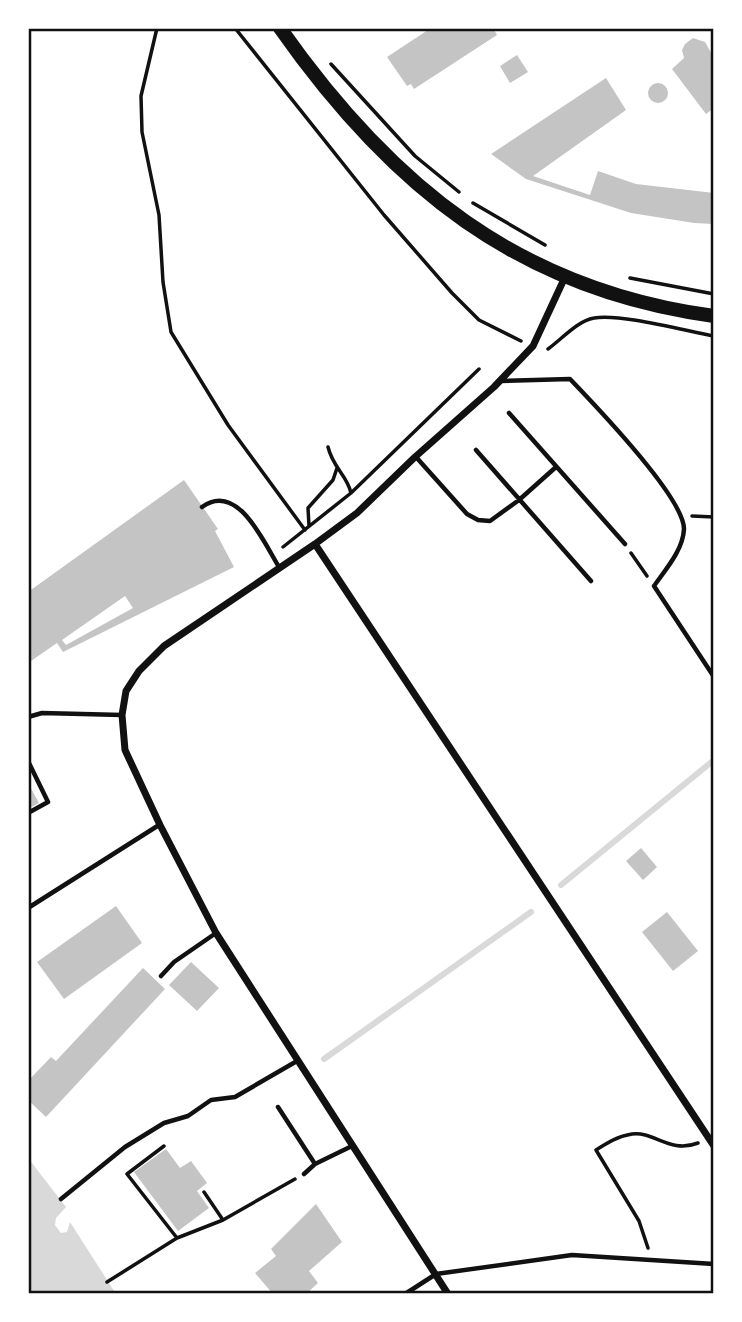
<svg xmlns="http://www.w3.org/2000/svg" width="742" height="1322" viewBox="0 0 742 1322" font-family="'DejaVu Sans',sans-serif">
<rect width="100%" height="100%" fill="#fff"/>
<!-- water -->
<path fill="#d9d9d9" d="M28,1158L66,1207L56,1218L55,1225L61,1233L67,1232L70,1222L116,1294H28Z"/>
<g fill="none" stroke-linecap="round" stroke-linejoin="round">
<!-- stream -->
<path stroke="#d9d9d9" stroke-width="6" d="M561,885L714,760
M324,1059L531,912"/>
</g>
<!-- building -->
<path fill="#c4c4c4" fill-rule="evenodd" d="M431,28H493L497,35L414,89L411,84L407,86L387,57Z
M693,38L705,42L714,58V108L706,114L672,69L684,58L682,50L685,44Z
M517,55L528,72L510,83L500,66Z
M606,78L626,110L533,176L590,195L598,171L636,184L714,193V224L694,223L631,213L526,179L491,154Z
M648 93a10 10 0 1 1 20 0a10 10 0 1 1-20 0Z
M184,480L218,529L215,531L234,567L63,652L57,643L28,663V592ZM125,596L133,608L66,645L62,640Z
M28,783L39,803L28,809Z
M641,848L657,867L643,880L626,861Z
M116,906L142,943L64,999L37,962Z
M667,912L698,951L673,971L642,932Z
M191,962L219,988L197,1011L169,985Z
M143,968L165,989L46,1117L28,1100V1081L51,1057L56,1061Z
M166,1149L180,1168L191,1161L207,1183L197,1191L209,1208L178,1231L134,1172Z
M316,1204L342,1242L309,1271L318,1283L306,1294H273L255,1273L276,1256L271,1249Z"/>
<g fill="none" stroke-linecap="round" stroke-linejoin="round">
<!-- path -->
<path stroke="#111" stroke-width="3.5" d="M157,28L141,96L142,132L159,215L163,282L171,332L228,425L305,530
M235,28L384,215L452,293L479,320L521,341
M331,64L415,156L459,192
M473,203L545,245
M630,278L714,294
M548,349C562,339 577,321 594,318C619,313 686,331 714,336
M328,447C333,468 347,475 351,493
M692,516L714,517
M309,526L308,508L333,480L337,468
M283,547L351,493L479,369
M631,553L647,576
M164,1146L127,1174L177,1238
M204,1192L223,1220
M648,1248L639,1221L596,1150C607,1143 618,1136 632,1134C654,1131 670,1154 698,1143
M107,1282L177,1238L223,1220L295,1179"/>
<!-- service -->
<path stroke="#111" stroke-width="4.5" d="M501,381L570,379C594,404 684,498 684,529C683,550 666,569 654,586L714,677
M509,413L625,544
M476,450L591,581
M416,457L467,514L478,520L490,521L519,500L556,467
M202,507C238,481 264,543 279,567
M28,717L42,713L122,715
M28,761L48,802L28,813
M28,908L159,825
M161,976L174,962L216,933
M278,1107L315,1164
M304,1174L315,1164L352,1146
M61,1199L125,1147L164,1123L188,1116L211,1100L235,1097L297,1061
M405,1294L436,1274L572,1255L714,1264"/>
<!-- minor -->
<path stroke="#111" stroke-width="7" d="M315,544L714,1146
M448,1294L216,933L160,825L125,750L122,715L126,691L139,671L164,646L315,544L357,513L415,457L494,387L533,346L565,277"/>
<!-- secondary -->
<path stroke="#111" stroke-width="14" d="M280,28C391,186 519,290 714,316"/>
</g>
<!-- border -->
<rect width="742" height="1322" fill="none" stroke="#ffffff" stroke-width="60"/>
<rect x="30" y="30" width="682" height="1262" fill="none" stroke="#111" stroke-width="2.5"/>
</svg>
